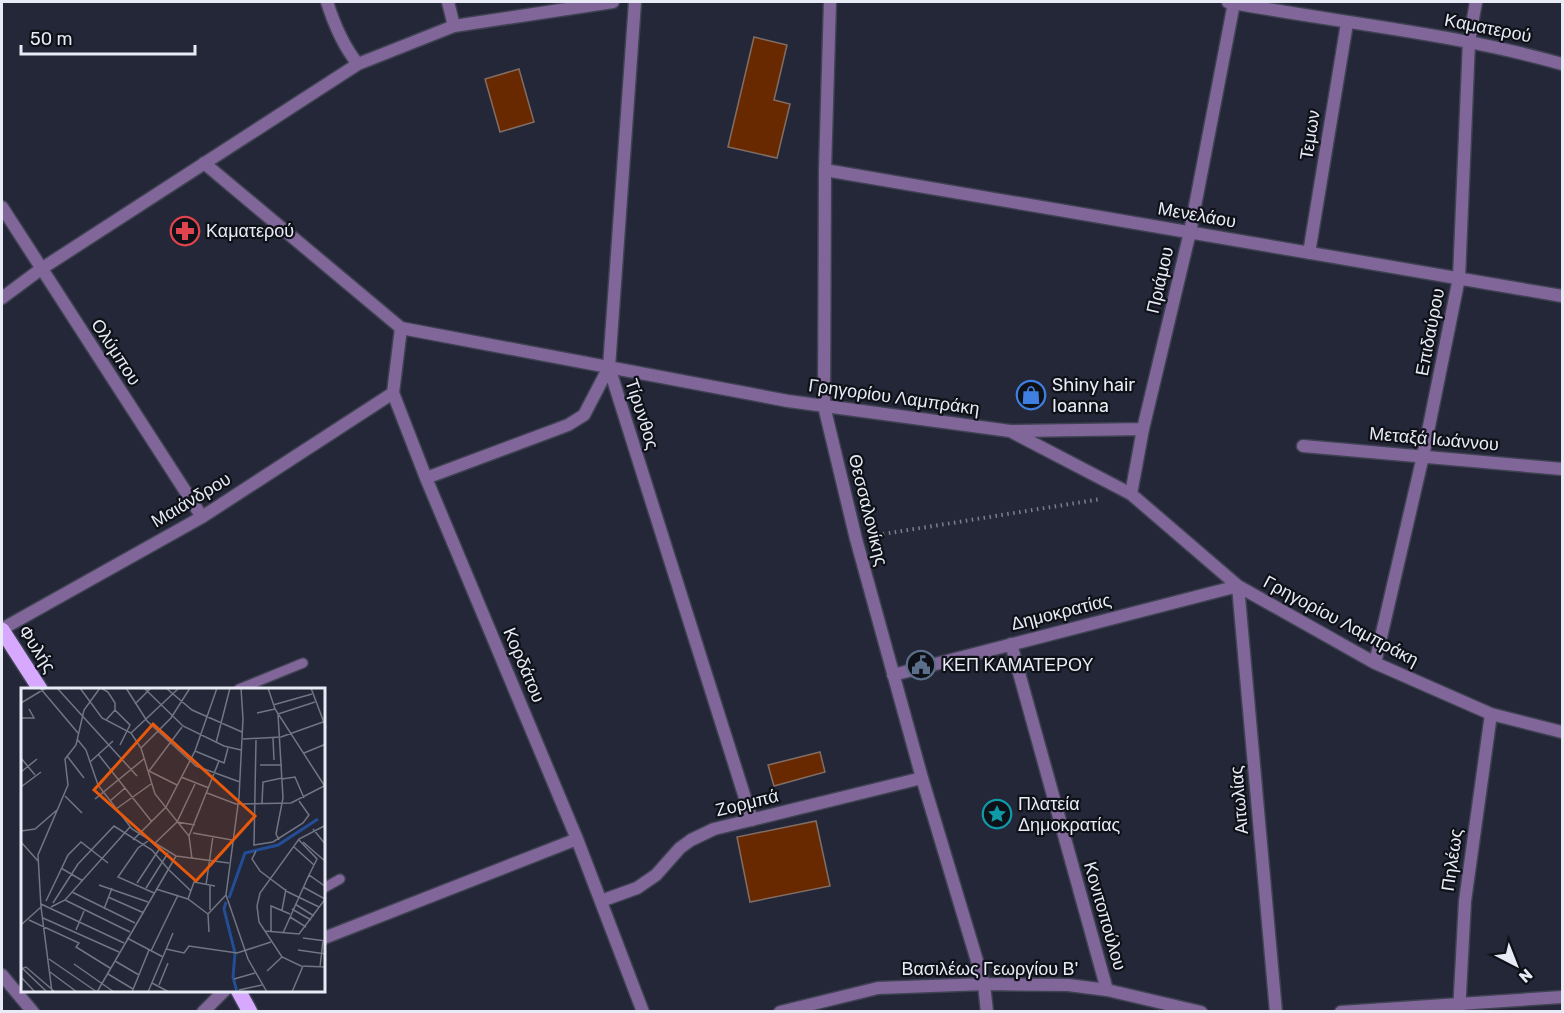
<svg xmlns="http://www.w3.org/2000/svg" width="1564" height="1013" viewBox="0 0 1564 1013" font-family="Rubik,sans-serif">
<rect width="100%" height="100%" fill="#242737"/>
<!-- building -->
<path fill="#682901" stroke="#816d64" stroke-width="1.5" d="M754,37L787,45L774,100L790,104L777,158L728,147Z
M519,69L534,122L500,132L485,79Z
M820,752L825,772L774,786L768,765Z
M816,821L830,886L750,902L737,837Z"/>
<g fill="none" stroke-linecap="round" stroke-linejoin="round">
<!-- service casing -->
<g stroke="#3f4252" stroke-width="12">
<path id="service" d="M239,689L303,663
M324,888L340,879"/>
</g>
<!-- pedestrian casing -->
<g stroke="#3f4252" stroke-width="15">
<path id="pedestrian" d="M1011,644L1107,990"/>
</g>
<!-- minor casing -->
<g stroke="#3f4252" stroke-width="15">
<path id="minor" d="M448,2L454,26
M635,2L609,367L752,820
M830,2L825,170L824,406L856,539L922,778L984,984L987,1012
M204,163L401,328L788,401L1010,431L1131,494L1238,586L1375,663L1491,714L1562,732
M825,170L1562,296
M2,207L202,517
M1309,253L1347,23
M401,328L393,393L426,478L577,839L643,1012
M1012,431L1143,429
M1303,446L1562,469
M426,478L568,425L584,415L609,367
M1131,494L1143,429L1190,232L1234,3
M1238,586L1276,1012
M2,629L202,517L393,393
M1375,663L1423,456L1459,278L1469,41L1476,2
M893,675L1238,586
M601,901L637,888L656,875L680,848L691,840L714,829L922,778
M324,938L577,839
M2,975L33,1012
M780,1012L878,988L984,984L1068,985L1107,990L1201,1012
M1341,1012L1562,997
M1459,1012L1465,901L1491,714"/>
</g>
<!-- tertiary casing -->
<g stroke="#3f4252" stroke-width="15">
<path id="tertiary" d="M327,2C334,24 343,46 358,64
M1228,2C1339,23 1453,33 1562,64
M2,298L41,269L358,64L454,26L613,2
M203,1012L225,990"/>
</g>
<!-- primary casing -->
<g stroke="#3f4252" stroke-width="18">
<path id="primary" d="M2,630L40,689
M238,990L250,1012"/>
</g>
<!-- path -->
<path stroke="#7c7f8c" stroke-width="4" stroke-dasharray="1.5 4.5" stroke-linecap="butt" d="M871,536L1101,499"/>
<!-- service -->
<use href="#service" stroke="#81669a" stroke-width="9"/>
<!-- pedestrian -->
<use href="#pedestrian" stroke="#81669a" stroke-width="12"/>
<!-- minor -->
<use href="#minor" stroke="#81669a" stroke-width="12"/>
<!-- tertiary -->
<use href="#tertiary" stroke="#81669a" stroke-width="12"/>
<!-- primary -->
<use href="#primary" stroke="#d6a8fe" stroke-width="15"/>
</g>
<!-- icons -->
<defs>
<g id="pharmacy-ring" transform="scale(1.5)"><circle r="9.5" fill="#0f1118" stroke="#e0444e" stroke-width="1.5"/><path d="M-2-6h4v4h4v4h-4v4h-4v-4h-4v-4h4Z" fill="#e0444e"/></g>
<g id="shop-ring" transform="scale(1.5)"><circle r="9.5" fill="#0f1118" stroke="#3f7fe0" stroke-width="1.5"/><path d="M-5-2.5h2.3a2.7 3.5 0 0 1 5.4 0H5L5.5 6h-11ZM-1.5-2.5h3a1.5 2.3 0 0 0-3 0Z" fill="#3f7fe0"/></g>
<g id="civic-ring" transform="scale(1.5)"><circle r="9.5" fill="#0f1118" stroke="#5c6f8a" stroke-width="1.5"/><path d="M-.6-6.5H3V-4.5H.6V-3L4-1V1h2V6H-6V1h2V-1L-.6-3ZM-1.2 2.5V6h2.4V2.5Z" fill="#5c6f8a"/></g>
<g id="sight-ring" transform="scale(1.5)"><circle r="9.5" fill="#0f1118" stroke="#0f9aa8" stroke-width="1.5"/><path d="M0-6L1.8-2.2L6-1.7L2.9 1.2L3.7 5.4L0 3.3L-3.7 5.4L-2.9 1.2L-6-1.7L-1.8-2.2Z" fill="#0f9aa8"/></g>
</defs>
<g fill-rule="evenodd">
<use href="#pharmacy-ring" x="185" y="231"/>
<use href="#shop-ring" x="1031" y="395"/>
<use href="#civic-ring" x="921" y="665"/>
<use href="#sight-ring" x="997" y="814"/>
</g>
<g text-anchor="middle" stroke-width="4.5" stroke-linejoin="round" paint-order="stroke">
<!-- street labels -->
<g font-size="18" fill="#e8eaf5" stroke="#0f1118">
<text transform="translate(1488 28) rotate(11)" y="6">Καματερού</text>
<text transform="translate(1310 135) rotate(-81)" y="6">Τεμων</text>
<text transform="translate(1197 215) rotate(10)" y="6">Μενελάου</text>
<text transform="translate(1160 280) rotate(-77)" y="6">Πριάμου</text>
<text transform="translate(1430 332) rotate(-79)" y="6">Επιδαύρου</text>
<text transform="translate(116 352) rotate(57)" y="6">Ολύμπου</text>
<text transform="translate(894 397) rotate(8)" y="6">Γρηγορίου Λαμπράκη</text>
<text transform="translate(642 414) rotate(72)" y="6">Τίρυνθος</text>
<text transform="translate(1434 439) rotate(5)" y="6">Μεταξά Ιωάννου</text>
<text transform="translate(191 500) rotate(-31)" y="6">Μαιάνδρου</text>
<text transform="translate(868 510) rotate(76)" y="6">Θεσσαλονίκης</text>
<text transform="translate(1061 612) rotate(-14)" y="6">Δημοκρατίας</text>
<text transform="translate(1341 621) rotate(28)" y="6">Γρηγορίου Λαμπράκη</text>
<text transform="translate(37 649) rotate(57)" y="6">Φυλής</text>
<text transform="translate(524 665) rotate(67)" y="6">Κορδάτου</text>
<text transform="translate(1239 800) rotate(-95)" y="6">Αιτωλίας</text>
<text transform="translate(747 803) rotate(-14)" y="6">Ζορμπά</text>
<text transform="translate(1452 860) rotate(-82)" y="6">Πηλέως</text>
<text transform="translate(1105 916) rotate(74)" y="6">Κονιτοπούλου</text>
<text x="990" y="975">Βασιλέως Γεωργίου Β'</text>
</g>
<!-- poi labels -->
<g font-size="18" fill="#e8eaf5" stroke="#0f1118" text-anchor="start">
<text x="206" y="237">Καματερού</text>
<text x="1052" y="391">Shiny hair<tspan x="1052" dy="21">Ioanna</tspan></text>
<text x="942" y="671">ΚΕΠ ΚΑΜΑΤΕΡΟΥ</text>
<text x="1018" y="810">Πλατεία<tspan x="1018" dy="21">Δημοκρατίας</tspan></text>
</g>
</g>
<!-- overview -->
<g transform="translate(21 688)">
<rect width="304" height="304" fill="#242737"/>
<path fill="none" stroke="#234d95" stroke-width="3" d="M208,210L224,165L257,157L297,131M205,214L203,221L214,265L212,289L216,304"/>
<path fill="none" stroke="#727583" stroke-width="1.5" d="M19,0L57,45M36,0L116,88M59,0L81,30L110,45L120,60L134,106L168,148L171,171M80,0L87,4L94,15V22L85,32M105,0L126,33L175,78L219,94M123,0L162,38L203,58L220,62M145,0L171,22L221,44M209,0H230M220,0L222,31L218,109L205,207L227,271L246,304M247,0L254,21L303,97M290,0L305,40M0,15L25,0M114,16L130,0M252,17L291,6M94,22L109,37L99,57M236,25L254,21M0,30H13L8,21M110,45L158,0M252,50L253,72M56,51L65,62L77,97L111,141L155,168L208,175M222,51L260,49L302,34M235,52L233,157L252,154L282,135L288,127L278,113M195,55L209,0M120,60L150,30L169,0M174,63L203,75L207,60M283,65L305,56M77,66L131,134M46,68L63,90M0,70L14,87M69,74L92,53M239,77H261M128,83L161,39M128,83L156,97M0,84L16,71M160,89L188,100M261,91L274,89L283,110M0,99L20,84M186,105L215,116L270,115L305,97M44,108L61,125M74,111L124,70M89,113L104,100M241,115L242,94L261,90M95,121L130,96M156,134L174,137M305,137L278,151L239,205L236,218L238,234L261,269L280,278L305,279M292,141L305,157M0,143L14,141L36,122M172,145L211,152M168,148L198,73M112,152L145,119L174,63L196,0M258,152L255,146L262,110L257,26L294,14M278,152L296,171L288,187M127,153L117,160L97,189L133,205M0,154L17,173M282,154L305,174M133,156L156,134L174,96M273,159L293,177M235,163L231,171L239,183L267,204L298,219M40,180L62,193M148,182L170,203M116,195L139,160M78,197L127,214M185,197L192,148M282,199L304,211M125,200L147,165M135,201L167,211L187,226M51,204L114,235M87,209L123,225M167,211L173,194L194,198M44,212L109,244M25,213L47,167L60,154L87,175M32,215L57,176L93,138L131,162L148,182M20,216L103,255M274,216L293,228M20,219L31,304M30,219L44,212L109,139M83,221L91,200M271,221L290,232M189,222V198M261,222L265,201M187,226L205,207M187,226L188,244M269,229L285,239M22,230L98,264M8,232L58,255L55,259L89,280M0,237L20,219L17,167L47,97L44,71L55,57L63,22L79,0M55,242L63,223M244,243L278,246L305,210M250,244V218L269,226M262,245L288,187L305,199M106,250L142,269M282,250L305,253M145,261L163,265L168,258L216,265L250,254M277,262L305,266M130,263L157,207M28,271L76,304M94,273L118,287M53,276L93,304M299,279L302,253M1,280L26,304M0,281L5,279L34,304M246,283L261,269M29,284L56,304M87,286L112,301M0,289L14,304M213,291L234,285M131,295L148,304M138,297L147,275M218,302L241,297M76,304L155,168M111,304L128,262M127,304L152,245M271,304L282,278"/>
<path fill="#e8590c" fill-opacity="0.15" stroke="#e8590c" stroke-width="3" d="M132,36L234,128L175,193L73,102Z"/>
<rect width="304" height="304" fill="none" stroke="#e8eaf5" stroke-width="3"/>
</g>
<!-- border -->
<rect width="1564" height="1013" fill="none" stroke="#e8eaf5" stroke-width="6"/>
<!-- north arrow -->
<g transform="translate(1516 965) rotate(138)" stroke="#0f1118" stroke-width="4.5" paint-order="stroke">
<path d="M0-4.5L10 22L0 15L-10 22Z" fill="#e8eaf5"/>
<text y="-9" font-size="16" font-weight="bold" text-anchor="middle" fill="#e8eaf5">N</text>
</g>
<!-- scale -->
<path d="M21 45v9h174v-9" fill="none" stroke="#e8eaf5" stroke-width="3"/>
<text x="30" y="45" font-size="18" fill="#e8eaf5" stroke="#0f1118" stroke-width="4.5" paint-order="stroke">50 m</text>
</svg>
